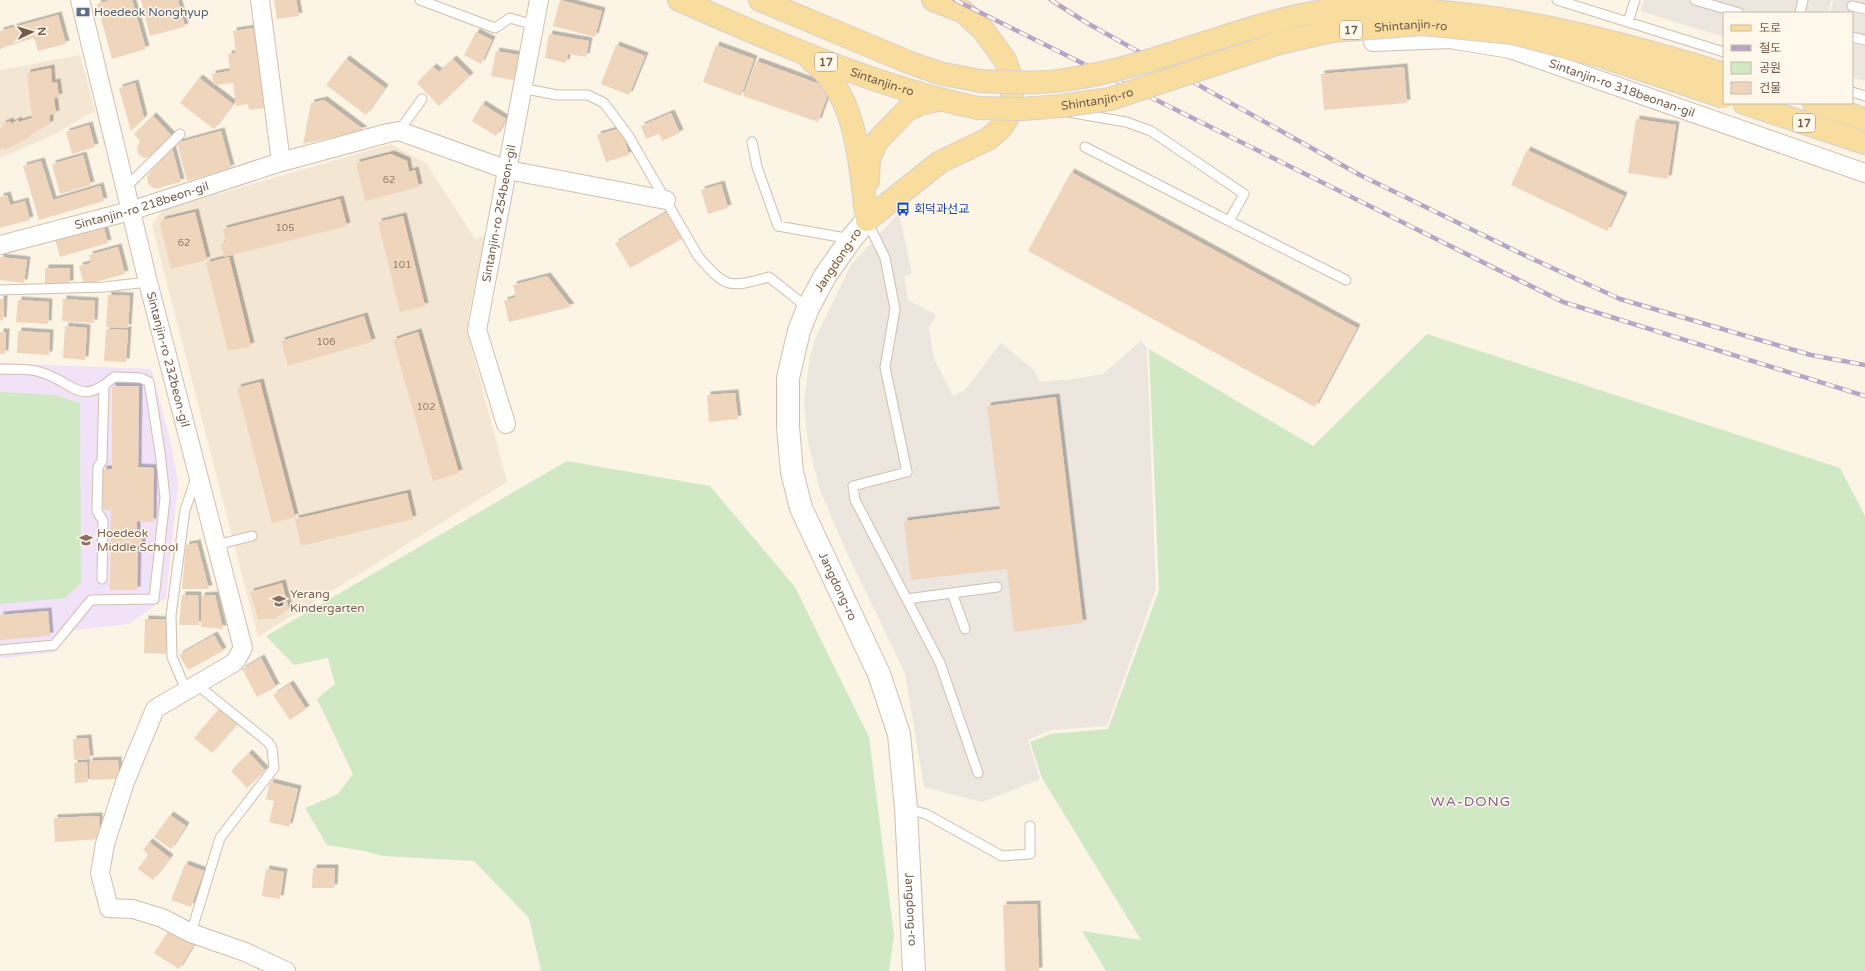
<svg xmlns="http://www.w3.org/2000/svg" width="1865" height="971" viewBox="0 0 1865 971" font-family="'Varela Round','Noto Sans KR',sans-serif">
<defs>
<filter id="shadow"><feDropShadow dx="3.5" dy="-3.5" stdDeviation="0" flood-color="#0004"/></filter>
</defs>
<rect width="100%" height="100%" fill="#fcf4e5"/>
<!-- residential -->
<path fill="#f3e7d4" d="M80,55L95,111L49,137L0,158V70Z
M391,144L426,163L475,239L485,236L468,318L469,338L507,482L258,637L152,225L162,210Z"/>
<!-- industrial -->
<path fill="#ece6df" d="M1644,0H1831L1828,13H1724V37L1640,11Z
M1833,0H1865V81L1852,77V13H1830Z
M899,213L912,274L904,276L908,300L936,315L929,328L934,359L953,396L965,390L1001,343L1034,370L1040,382L1073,379L1103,374L1141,341L1147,348L1156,589L1107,726L1051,730L1028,740L1040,779L982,802L924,787L905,673L847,553L820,490L808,443L804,402L810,356L817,335L851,265Z"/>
<!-- education -->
<path fill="#f1e2f8" d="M0,363L151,369L171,444L178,483L166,598L129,624L74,630L54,652L5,658L0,657Z"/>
<!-- green -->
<path fill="#d0e9c4" d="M1427,334L1840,468L1865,516V971H1106L1082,931L1141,940L1042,778L1030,742L1051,734L1108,729L1159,590L1149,349L1313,446Z
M0,392L54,395L80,403L81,583L65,598L0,604Z
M567,461L710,486L795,587L869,737L894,936L889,971H537L541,970L529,918L474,861L383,856L364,851L327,845L305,808L338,794L353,774L317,699L335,684L328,658L294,665L266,636Z"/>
<!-- building -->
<path fill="#f0d5bd" filter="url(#shadow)" d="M110,0H132L146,49L112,59L97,4Z
M141,0H178L185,27L150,36Z
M274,0H296L299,16L277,19Z
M560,0L602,11L595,37L553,26Z
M58,15L66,44L38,51L34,38L2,48L0,50V31Z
M253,28L265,108L249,110L248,104L236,106L233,83L214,85L212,74L230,71L228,54L236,53L233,31Z
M476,32L492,40L481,64L464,55Z
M549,34L589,41L586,57L568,54L566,63L545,58Z
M616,45L645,56L629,95L601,84Z
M716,45L754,59L741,96L703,82Z
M496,51L524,56L519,81L491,76Z
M346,59L385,88L366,115L326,85Z
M453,59L470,76L439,106L417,83L433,67L439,72Z
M756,61L830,88L818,122L743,96Z
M1404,67L1407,103L1324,110L1321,74Z
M51,68L52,83L57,82L59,97L54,98L56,114L50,115V124L26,137L27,139L4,150L3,148L0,150V128L3,127L2,124L10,121L11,124L18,120L19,122L32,118L27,73Z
M199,78L233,104L214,129L180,103Z
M135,83L144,118L131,131L119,88Z
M324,100L364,130L303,144L311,103Z
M482,104L506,119L496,136L472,121Z
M671,113L680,133L662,141L659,134L646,139L641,126Z
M153,116L172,136L150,156L144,158L138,154L137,147L140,141L134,134Z
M1636,119L1676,125L1668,179L1628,173Z
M89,125L95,147L72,154L66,132Z
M621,128L629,155L606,162L597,135Z
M221,131L231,168L187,181L177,143Z
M172,148L181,182L155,189L148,184L147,176Z
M1527,150L1624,196L1607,231L1511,185Z
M391,154L407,161L409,172L415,170L419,187L365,201L356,163Z
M83,155L91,185L60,194L52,164Z
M41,161L53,200L100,186L104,201L39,220L23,166Z
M1071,172L1357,328L1315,407L1028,251Z
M721,184L728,208L708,214L701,190Z
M7,195L10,205L25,201L30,220L0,228V197Z
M340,199L347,226L224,257L221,244L226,242L223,229Z
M195,212L207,260L171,269L160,224L162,220Z
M667,212L682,239L630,268L615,243Z
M403,216L425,306L400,312L378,222Z
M102,221L108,243L60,257L54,235Z
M118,247L125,274L84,285L79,266L91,263L89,255Z
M0,257L27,260L24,283L0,280Z
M229,257L251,346L228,351L206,263Z
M45,268H70V284H45Z
M547,276L571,307L509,322L504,301L516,297L513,285Z
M108,295L130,296L128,328L106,327Z
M0,299H4L3,321L0,320Z
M63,299L95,301L94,323L62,321Z
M18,300L49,302L48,324L16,322Z
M364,316L372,342L288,366L281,341Z
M65,326L87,328L85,360L63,358Z
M106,329L128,330L126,362L104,361Z
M18,331L50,333L49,355L17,353Z
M0,332H6L5,354H0Z
M418,332L459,473L433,481L393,340Z
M260,382L295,517L272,523L237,388Z
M112,386H139L138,467L154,468L153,522L137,521V536H142V546H138L137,590H110L111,510H103V469H112Z
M735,393L738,419L709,422L707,395Z
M1056,397L1083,623L1014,632L1007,569L911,580L904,521L1000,509L987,406Z
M407,493L413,519L301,546L295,519Z
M197,543L209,589H182L186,545Z
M282,583L289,609L275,619H258L250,592Z
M182,595H198L199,625H179Z
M215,595L223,629L201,627V596Z
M48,611L50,636L0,640V615Z
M145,619L167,620L166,654L144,653Z
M214,635L223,651L188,670L179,655Z
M261,658L276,687L257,697L242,669Z
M290,684L306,709L290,720L273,695Z
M219,709L237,724L212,753L194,738Z
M88,738L90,759L74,760L73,739Z
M249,753L265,770L247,788L231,771Z
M118,760L119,779L90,780L89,761Z
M87,762L88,782L75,783L74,763Z
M270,782L298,789L289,827L269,822L274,801L266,799Z
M170,815L186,826L171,849L154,837Z
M99,816L100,839L55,842L54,818Z
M149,842L170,858L153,880L138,869L148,855L143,850Z
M185,864L204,871L191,907L171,900Z
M313,868H335L334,888H312Z
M266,869L284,872L280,899L262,896Z
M1037,904L1039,971H1005L1003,905Z
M171,927L195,943L179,969L154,953Z"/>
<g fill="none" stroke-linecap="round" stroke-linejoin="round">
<!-- service casing -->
<g stroke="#cfbfaf" stroke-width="11">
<path id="service" d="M420,0L495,28L510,18L534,25
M1557,0L1724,52
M1695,0L1739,13
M1852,6L1865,9
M1800,13L1803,0
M1628,22L1635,0
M1852,37L1865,40
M521,88L557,95H588L604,103L628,135L698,256C726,289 729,288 769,277L808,308
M1852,92L1865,96
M1068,112L1126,122L1151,131L1244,194L1229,221L1346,280
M399,131L422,99
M752,142L757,167L778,226L851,239
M1085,147L1229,221
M125,188L180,134
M867,221L885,258L895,309L885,367L907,472L853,486L855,500L940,663L978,773
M0,290L104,287L148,282
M0,369C13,370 28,368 40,372C75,382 79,408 114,377L141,378L149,382L160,452L165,498L154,599L91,600L54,645L0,650
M216,545L252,536
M102,579L103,521L97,511L98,467L102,461L104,386
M952,593L965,629
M907,599L997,587
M186,690L172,657L171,615L185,510L196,478
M907,809L926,814L1002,856L1030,854V826
M191,933L220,838L274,768L272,748L268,742L196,684"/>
</g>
<!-- minor casing -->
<g stroke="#cfbfaf" stroke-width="20">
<g id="minor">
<path id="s1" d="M80,0L148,282L243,648L235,662L155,709L125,782L105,844L100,873L109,908L133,909L162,918L191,933L245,952L286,971"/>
<path d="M260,0L281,162"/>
<path id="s2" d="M1368,15L1373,42L1450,39L1510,49L1865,173"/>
<path id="s3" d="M0,245L130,211L281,162L388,133L399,131L508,170L666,200"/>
<path id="s4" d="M506,424L477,330L539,0"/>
</g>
</g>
<!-- tertiary casing -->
<g stroke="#cfbfaf" stroke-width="24">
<g id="tertiary">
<path id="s5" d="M867,220L851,239L825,276L808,308L799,331L788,378V427L792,472L801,508L879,674L899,734L906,808L914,971"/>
</g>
</g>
<!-- primary casing -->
<g stroke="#d8d1cd" stroke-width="24">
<g id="primary">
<path id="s6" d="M679,0C776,42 874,87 978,108"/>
<path d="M760,0L908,62L939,73L980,81"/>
<path d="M811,60C859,95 859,166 867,220"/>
<path d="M1744,103L1865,143"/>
<path d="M1814,103L1865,119"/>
<path d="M868,181L869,159L877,141L907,110L920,104L938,100"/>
<path d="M867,220L940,162L988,139L1001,128L1011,112L1013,83L1005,60L984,31L964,12L933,0"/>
</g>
</g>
<!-- service -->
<use href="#service" stroke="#fff" stroke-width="9"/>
<!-- minor -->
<use href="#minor" stroke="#fff" stroke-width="18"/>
<!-- tertiary -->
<use href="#tertiary" stroke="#fff" stroke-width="22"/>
<!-- primary -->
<use href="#primary" stroke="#f8dd9f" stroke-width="22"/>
<!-- rail casing -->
<g stroke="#b8a4c5" stroke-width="4.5">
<path id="rail" d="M955,0L1563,302L1865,396
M1051,0L1087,23L1360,175L1522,254L1620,299L1811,355L1865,365"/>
</g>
<!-- rail -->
<use href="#rail" stroke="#fff8eb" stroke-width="3" stroke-dasharray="9" stroke-linecap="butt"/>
<!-- primary-bridge casing -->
<g stroke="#d8d1cd" stroke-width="24" stroke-linecap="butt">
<g id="primary-bridge">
<path d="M980,81C1008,82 1037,84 1064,80C1153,68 1236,25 1323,11C1460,0 1595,34 1724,74"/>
<path id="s7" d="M978,108L1023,109L1061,106L1110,99L1279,43L1332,31L1423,24L1512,33L1604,57L1724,97"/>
</g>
</g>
<!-- primary-bridge -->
<use href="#primary-bridge" stroke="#f8dd9f" stroke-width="22"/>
</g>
<!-- icons -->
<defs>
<g id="bank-bare" transform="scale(1.08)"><path d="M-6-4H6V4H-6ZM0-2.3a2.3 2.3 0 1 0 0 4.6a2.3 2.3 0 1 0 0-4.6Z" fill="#5c6f8a" stroke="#fff8eb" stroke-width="2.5" paint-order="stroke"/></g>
<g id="bus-bare" transform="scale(1.08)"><path d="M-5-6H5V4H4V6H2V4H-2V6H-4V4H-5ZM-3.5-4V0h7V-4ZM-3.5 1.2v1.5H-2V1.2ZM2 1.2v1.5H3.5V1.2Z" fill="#1a4fb4" stroke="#fff8eb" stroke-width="2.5" paint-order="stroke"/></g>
<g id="school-bare" transform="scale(1.08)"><path d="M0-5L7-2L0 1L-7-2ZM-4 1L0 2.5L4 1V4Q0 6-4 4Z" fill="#8d6e63" stroke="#fff8eb" stroke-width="2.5" paint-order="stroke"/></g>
</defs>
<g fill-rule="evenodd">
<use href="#bank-bare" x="83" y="12"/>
<use href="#bus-bare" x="903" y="209"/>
<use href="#school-bare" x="86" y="540"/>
<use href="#school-bare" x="279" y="601"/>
</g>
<g text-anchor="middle" stroke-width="3" stroke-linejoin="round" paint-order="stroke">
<!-- number labels -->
<g font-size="10" fill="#937a68">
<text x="389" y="183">62</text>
<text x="285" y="231">105</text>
<text x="184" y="246">62</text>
<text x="402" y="268">101</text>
<text x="326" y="345">106</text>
<text x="426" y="410">102</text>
</g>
<!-- shield labels -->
<g fill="#fff8eb" stroke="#9e8b7b" stroke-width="1">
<rect x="1340" y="21" width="22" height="18" rx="3"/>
<rect x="815" y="53" width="22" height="18" rx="3"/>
<rect x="1793" y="114" width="22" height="18" rx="3"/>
</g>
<g font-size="11" font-weight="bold" fill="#745c4b">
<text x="1351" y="34">17</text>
<text x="826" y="66">17</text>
<text x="1804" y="127">17</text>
</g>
<!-- service labels -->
<g font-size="12" fill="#4e5e75" stroke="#fff8eb" text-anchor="start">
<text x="94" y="16">Hoedeok Nonghyup</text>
</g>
<!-- street labels -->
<g font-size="12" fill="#745c4b" stroke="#fff8eb">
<text dy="4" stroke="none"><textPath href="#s7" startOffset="444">Shintanjin-ro</textPath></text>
<text dy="4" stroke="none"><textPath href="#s6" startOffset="219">Sintanjin-ro</textPath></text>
<text dy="4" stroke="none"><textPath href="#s2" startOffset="284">Sintanjin-ro 318beonan-gil</textPath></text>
<text dy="4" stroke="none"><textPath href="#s7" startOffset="120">Shintanjin-ro</textPath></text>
<text dy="4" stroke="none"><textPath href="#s3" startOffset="147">Sintanjin-ro 218beon-gil</textPath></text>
<text dy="4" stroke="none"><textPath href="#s4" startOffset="217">Sintanjin-ro 254beon-gil</textPath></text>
<text transform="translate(838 260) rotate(-56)" y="4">Jangdong-ro</text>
<text dy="4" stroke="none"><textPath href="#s1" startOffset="370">Sintanjin-ro 232beon-gil</textPath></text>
<text dy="4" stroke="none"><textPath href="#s5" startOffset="397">Jangdong-ro</textPath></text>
<text dy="4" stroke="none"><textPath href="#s5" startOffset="733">Jangdong-ro</textPath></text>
</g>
<!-- transit labels -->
<g font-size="12" fill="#164399" stroke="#fff8eb" text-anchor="start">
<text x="914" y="213">회덕과선교</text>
</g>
<!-- education labels -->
<g font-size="12" fill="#785e54" stroke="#fff8eb" text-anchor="start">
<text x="97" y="537">Hoedeok<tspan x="97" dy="14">Middle School</tspan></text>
<text x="290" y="598">Yerang<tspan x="290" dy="14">Kindergarten</tspan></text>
</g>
<!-- quarter labels -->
<g font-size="14" letter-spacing="1" fill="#846290" stroke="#fff8eb">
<text x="1471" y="806">WA-DONG</text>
</g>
</g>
<!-- legend -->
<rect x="1723" y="12" width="130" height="92" fill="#fff8eb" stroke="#c7baab"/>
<rect x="1731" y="25" width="20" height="6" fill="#f8dd9f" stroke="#c7baab"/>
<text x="1759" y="32" font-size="12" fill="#745c4b">도로</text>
<rect x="1731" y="45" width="20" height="6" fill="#b8a4c5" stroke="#c7baab"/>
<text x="1759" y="52" font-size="12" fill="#745c4b">철도</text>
<rect x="1731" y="62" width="20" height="12" fill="#d0e9c4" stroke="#c7baab"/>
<text x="1759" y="72" font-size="12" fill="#745c4b">공원</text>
<rect x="1731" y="82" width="20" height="12" fill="#f0d5bd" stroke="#c7baab"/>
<text x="1759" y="92" font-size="12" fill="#745c4b">건물</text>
<!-- north arrow -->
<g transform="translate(32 32) rotate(86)" stroke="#fff8eb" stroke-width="3" paint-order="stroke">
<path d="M0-3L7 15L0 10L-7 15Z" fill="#745c4b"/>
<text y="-6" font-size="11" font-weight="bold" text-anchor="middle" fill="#745c4b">N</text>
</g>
</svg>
